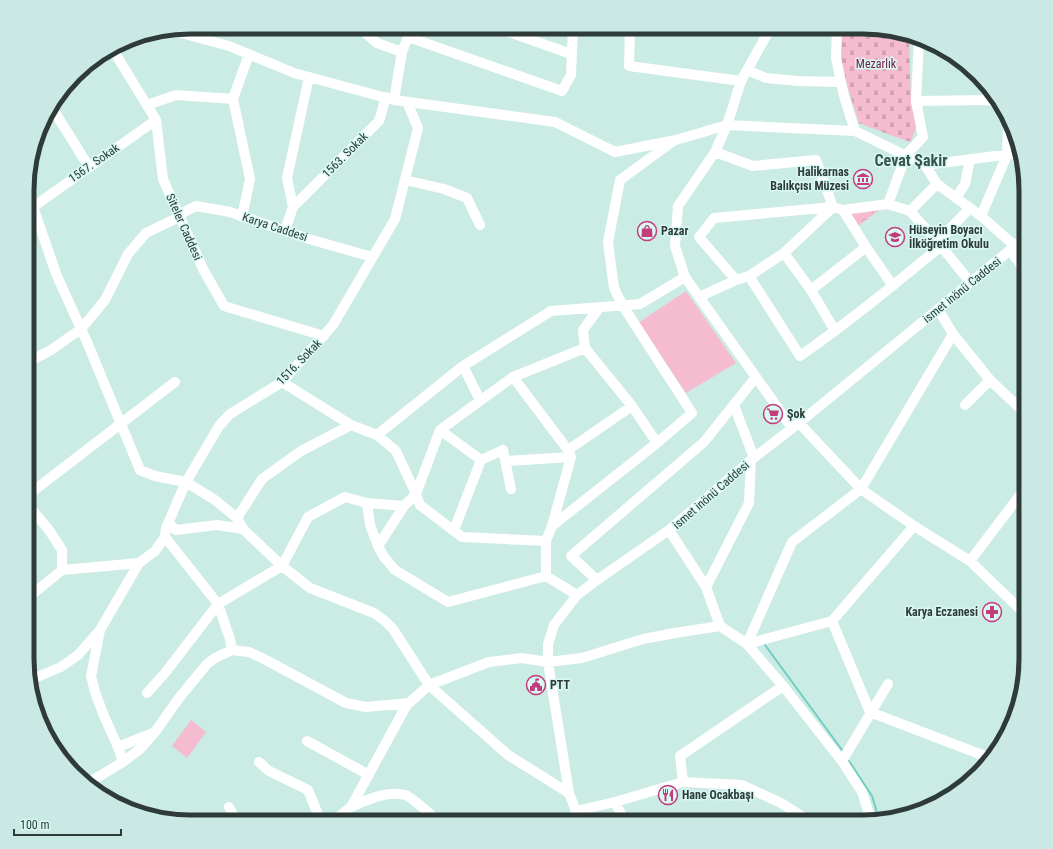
<svg xmlns="http://www.w3.org/2000/svg" width="1053" height="849" viewBox="0 0 1053 849" font-family="'Roboto Condensed',sans-serif">
<defs>
<pattern id="cemetery-stones" width="16" height="16" patternUnits="userSpaceOnUse"><rect width="16" height="16" fill="#f5bcd0"/><path d="M2 7V4a2 2 0 0 1 4 0v3zM10 15v-3a2 2 0 0 1 4 0v3z" fill="#d2a2b3"/></pattern>
<pattern id="park-crowns" width="20" height="18" patternUnits="userSpaceOnUse"><rect width="20" height="18" fill="#f5bcd0"/><path d="M2 6a3 3 0 1 1 6 0M12 15a3 3 0 1 1 6 0" fill="none" stroke="#d2a2b3"/></pattern>
</defs>
<rect width="100%" height="100%" fill="#cbebe5"/>
<!-- cemetery -->
<path fill="url(#cemetery-stones)" d="M841,27H873L909,36L911,105L918,121L911,142L893,136L859,123L844,76L840,59Z"/>
<!-- park -->
<path fill="url(#park-crowns)" d="M879,210L857,227L850,218L853,211Z"/>
<!-- garden -->
<path fill="#f5bcd0" d="M686,291L736,363L686,393L638,323Z
M191,720L206,732L187,758L172,746Z"/>
<g fill="none" stroke-linecap="round" stroke-linejoin="round">
<!-- stream -->
<path stroke="#6fcec0" stroke-width="2" d="M765,645L842,750
M849,761L872,796L879,819"/>
<!-- minor -->
<path stroke="#fff" stroke-width="10" d="M358,27L377,43L402,52
M495,27L571,54
M630,27L629,66L741,81
M771,27L741,81L727,125L715,152L678,206L675,246L685,277L792,428
M837,27L836,58L844,96L855,131
M170,30L229,46L294,73L394,100L555,122L615,152L676,140L727,125L855,131L925,165L1019,153
M408,37L562,91L571,75L573,27
M113,50L156,120L163,179L203,269L224,306L324,336
M747,70L766,78L798,81L841,82
M394,100L402,52L408,37L424,27
M916,101L989,100L997,103
M51,106L89,167
M151,111L147,105L176,95L233,99
M715,152L753,166L816,160L833,207L714,218L699,237L736,280
M925,165L937,184L981,216L1015,246
M405,180L444,189L467,198L480,225
M28,197L33,207L57,276L87,342L140,470L155,476L186,482L215,500L237,518L243,529L282,566L310,588L374,613L385,621L393,629L429,685L508,755L569,793
M956,198L965,184L970,159
M888,204L906,155L923,137L916,101L919,38
M33,207L156,120
M293,207L379,121L386,97
M843,210L866,247L893,286
M910,211L937,184
M178,215L196,206L230,212L309,239L372,257
M981,216L1007,155L1008,120
M242,217L250,179L233,99L249,54
M285,230L293,207L287,178L309,77
M1010,250L1026,272
M784,253L811,290L835,331
M749,276L800,356C849,322 895,284 941,246L943,236L970,208
M811,290L866,247
M699,297L736,280L749,276L784,253L833,207L843,210L888,204L910,211L941,246L970,282
M938,309L953,334L990,380L1026,414
M585,348L632,406L657,443
M28,362L51,350L81,329L105,300L128,254L146,233L179,217
M463,366L480,400
M513,377L568,450
M282,382L351,425L377,435L396,451L416,494L420,505L462,537L546,541V576L577,595
M734,405L754,458
M965,405L990,380
M799,423L861,489L914,526L970,561L1026,615
M440,430L481,460
M377,435L463,366L551,311L640,304L685,277
M751,460L749,503L706,587L720,626L747,644L783,686L842,761L862,792L871,820
M506,461L571,457
M28,495L175,382
M367,503L370,525L378,546
M237,518L262,479L301,451L351,425
M168,523L176,530L217,525L243,529
M552,526L571,457L568,450L632,406
M914,526L832,621L747,644L792,542L861,489L953,334
M454,530L481,460L503,450L511,489
M669,530L706,587
M165,537L218,604L230,639L232,650
M546,541L552,526L657,443L692,413L623,306L614,288L608,242L620,180L672,142
M970,561L1026,487
M62,570L139,563
M546,576L448,602L395,570L384,557L378,546L404,506L416,494L440,430L513,377L585,348L583,330L599,308
M597,580L571,556L704,442L756,377
M28,596L34,593L62,570V550L49,530L28,505
M832,621L870,712L990,758
M100,630L91,676L95,692L104,716L118,747L123,762
M30,680L61,667L78,655L100,630L139,563L155,551L165,537L166,528L186,482L219,426L230,414L282,382L333,325L395,219L418,128L407,102
M147,693L165,673L218,604L282,566L308,517L345,497L367,503L404,506
M307,741L369,775
M118,747L153,733
M842,761L888,684
M259,762L269,771L308,790L321,822
M683,782L680,756L783,686
M88,783L123,762L140,749L155,732L179,698L207,664L215,658L232,650L249,652L264,659L346,703L366,707L409,703
M615,802L625,822
M229,807L237,822
M351,807C367,800 387,790 405,795C411,796 432,816 439,822
M576,811L615,802L683,782L742,785L781,803L811,822
M332,822L351,807L405,708L409,703L429,685L489,662L522,658L548,662L582,658L643,639L675,633L720,626
M571,822L576,811L569,793L548,662V644L554,625L577,595L597,580L669,530L751,460L799,423L1026,237"/>
</g>
<!-- icons -->
<defs>
<g id="museum-ring" transform="scale(1)"><circle r="9.5" fill="#d8f8f3" stroke="#c33c7b" stroke-width="1.5"/><path d="M0-6L6-3V-2H-6V-3ZM-5-1h2V3h-2ZM-1-1h2V3h-2ZM3-1h2V3H3ZM-6 4H6V6H-6Z" fill="#c33c7b"/></g>
<g id="shop-ring" transform="scale(1)"><circle r="9.5" fill="#d8f8f3" stroke="#c33c7b" stroke-width="1.5"/><path d="M-5-2.5h2.3a2.7 3.5 0 0 1 5.4 0H5L5.5 6h-11ZM-1.5-2.5h3a1.5 2.3 0 0 0-3 0Z" fill="#c33c7b"/></g>
<g id="school-ring" transform="scale(1)"><circle r="9.5" fill="#d8f8f3" stroke="#c33c7b" stroke-width="1.5"/><path d="M0-5L7-2L0 1L-7-2ZM-4 1L0 2.5L4 1V4Q0 6-4 4Z" fill="#c33c7b"/></g>
<g id="supermarket-ring" transform="scale(1)"><circle r="9.5" fill="#d8f8f3" stroke="#c33c7b" stroke-width="1.5"/><path d="M-6-5.5h2.5l.6 2H6L4.5 2H-2.5L-4.4-4H-6ZM-1.5 3.2a1.3 1.3 0 1 0 .1 0ZM3 3.2a1.3 1.3 0 1 0 .1 0Z" fill="#c33c7b"/></g>
<g id="pharmacy-ring" transform="scale(1)"><circle r="9.5" fill="#d8f8f3" stroke="#c33c7b" stroke-width="1.5"/><path d="M-2-6h4v4h4v4h-4v4h-4v-4h-4v-4h4Z" fill="#c33c7b"/></g>
<g id="civic-ring" transform="scale(1)"><circle r="9.5" fill="#d8f8f3" stroke="#c33c7b" stroke-width="1.5"/><path d="M-.6-6.5H3V-4.5H.6V-3L4-1V1h2V6H-6V1h2V-1L-.6-3ZM-1.2 2.5V6h2.4V2.5Z" fill="#c33c7b"/></g>
<g id="restaurant-ring" transform="scale(1)"><circle r="9.5" fill="#d8f8f3" stroke="#c33c7b" stroke-width="1.5"/><path d="M-5-6h1v4h1v-4h1v4h1v-4h1v5L-1.5 .5V6h-2V.5L-5-1ZM5-6V6H3V1.5H1.5Q1.5-4 5-6Z" fill="#c33c7b"/></g>
</defs>
<g fill-rule="evenodd">
<use href="#museum-ring" x="863" y="179"/>
<use href="#shop-ring" x="647" y="231"/>
<use href="#school-ring" x="895" y="237"/>
<use href="#supermarket-ring" x="773" y="414"/>
<use href="#pharmacy-ring" x="992" y="612"/>
<use href="#civic-ring" x="536" y="685"/>
<use href="#restaurant-ring" x="668" y="795"/>
</g>
<g text-anchor="middle" stroke-width="3" stroke-linejoin="round" paint-order="stroke">
<!-- park labels -->
<g font-size="12" fill="#742047" stroke="#d8f8f3">
<text x="876" y="68">Mezarlık</text>
</g>
<!-- street labels -->
<g font-size="12" fill="#2e3b38" stroke="#d8f8f3">
<text transform="translate(345 155) rotate(-45)" y="4">1563. Sokak</text>
<text transform="translate(94 163) rotate(-35)" y="4">1567. Sokak</text>
<text transform="translate(184 227) rotate(66)" y="4">Siteler Caddesi</text>
<text transform="translate(275 227) rotate(18)" y="4">Karya Caddesi</text>
<text transform="translate(962 290) rotate(-39)" y="4">ismet inönü Caddesi</text>
<text transform="translate(299 362) rotate(-46)" y="4">1516. Sokak</text>
<text transform="translate(711 495) rotate(-41)" y="4">ismet inönü Caddesi</text>
</g>
<!-- poi labels -->
<g font-size="12" font-weight="bold" fill="#2e3b38" stroke="#d8f8f3" text-anchor="start">
<text x="849" y="176" text-anchor="end">Halikarnas<tspan x="849" dy="14">Balıkçısı Müzesi</tspan></text>
<text x="909" y="234">Hüseyin Boyacı<tspan x="909" dy="14">İlköğretim Okulu</tspan></text>
<text x="661" y="235">Pazar</text>
<text x="787" y="418">Şok</text>
<text x="978" y="616" text-anchor="end">Karya Eczanesi</text>
<text x="550" y="689">PTT</text>
<text x="682" y="799">Hane Ocakbaşı</text>
</g>
<!-- district labels -->
<g font-size="16" font-weight="bold" fill="#38544f" stroke="#d8f8f3">
<text x="911" y="166">Cevat Şakir</text>
</g>
</g>
<!-- crop -->
<path d="M0 0H1053V849H0ZM190 34H863A156 156 0 0 1 1019 190V659A156 156 0 0 1 863 815H190A156 156 0 0 1 34 659V190A156 156 0 0 1 190 34Z" fill="#cae9e4" fill-rule="evenodd"/>
<path fill="none" stroke="#2e3b38" stroke-width="5" d="M190 34H863A156 156 0 0 1 1019 190V659A156 156 0 0 1 863 815H190A156 156 0 0 1 34 659V190A156 156 0 0 1 190 34Z"/>
<!-- scale -->
<path d="M14 829v6h107v-6" fill="none" stroke="#2e3b38" stroke-width="2"/>
<text x="20" y="829" font-size="12" fill="#2e3b38" stroke="#d8f8f3" stroke-width="3" paint-order="stroke">100 m</text>
</svg>
